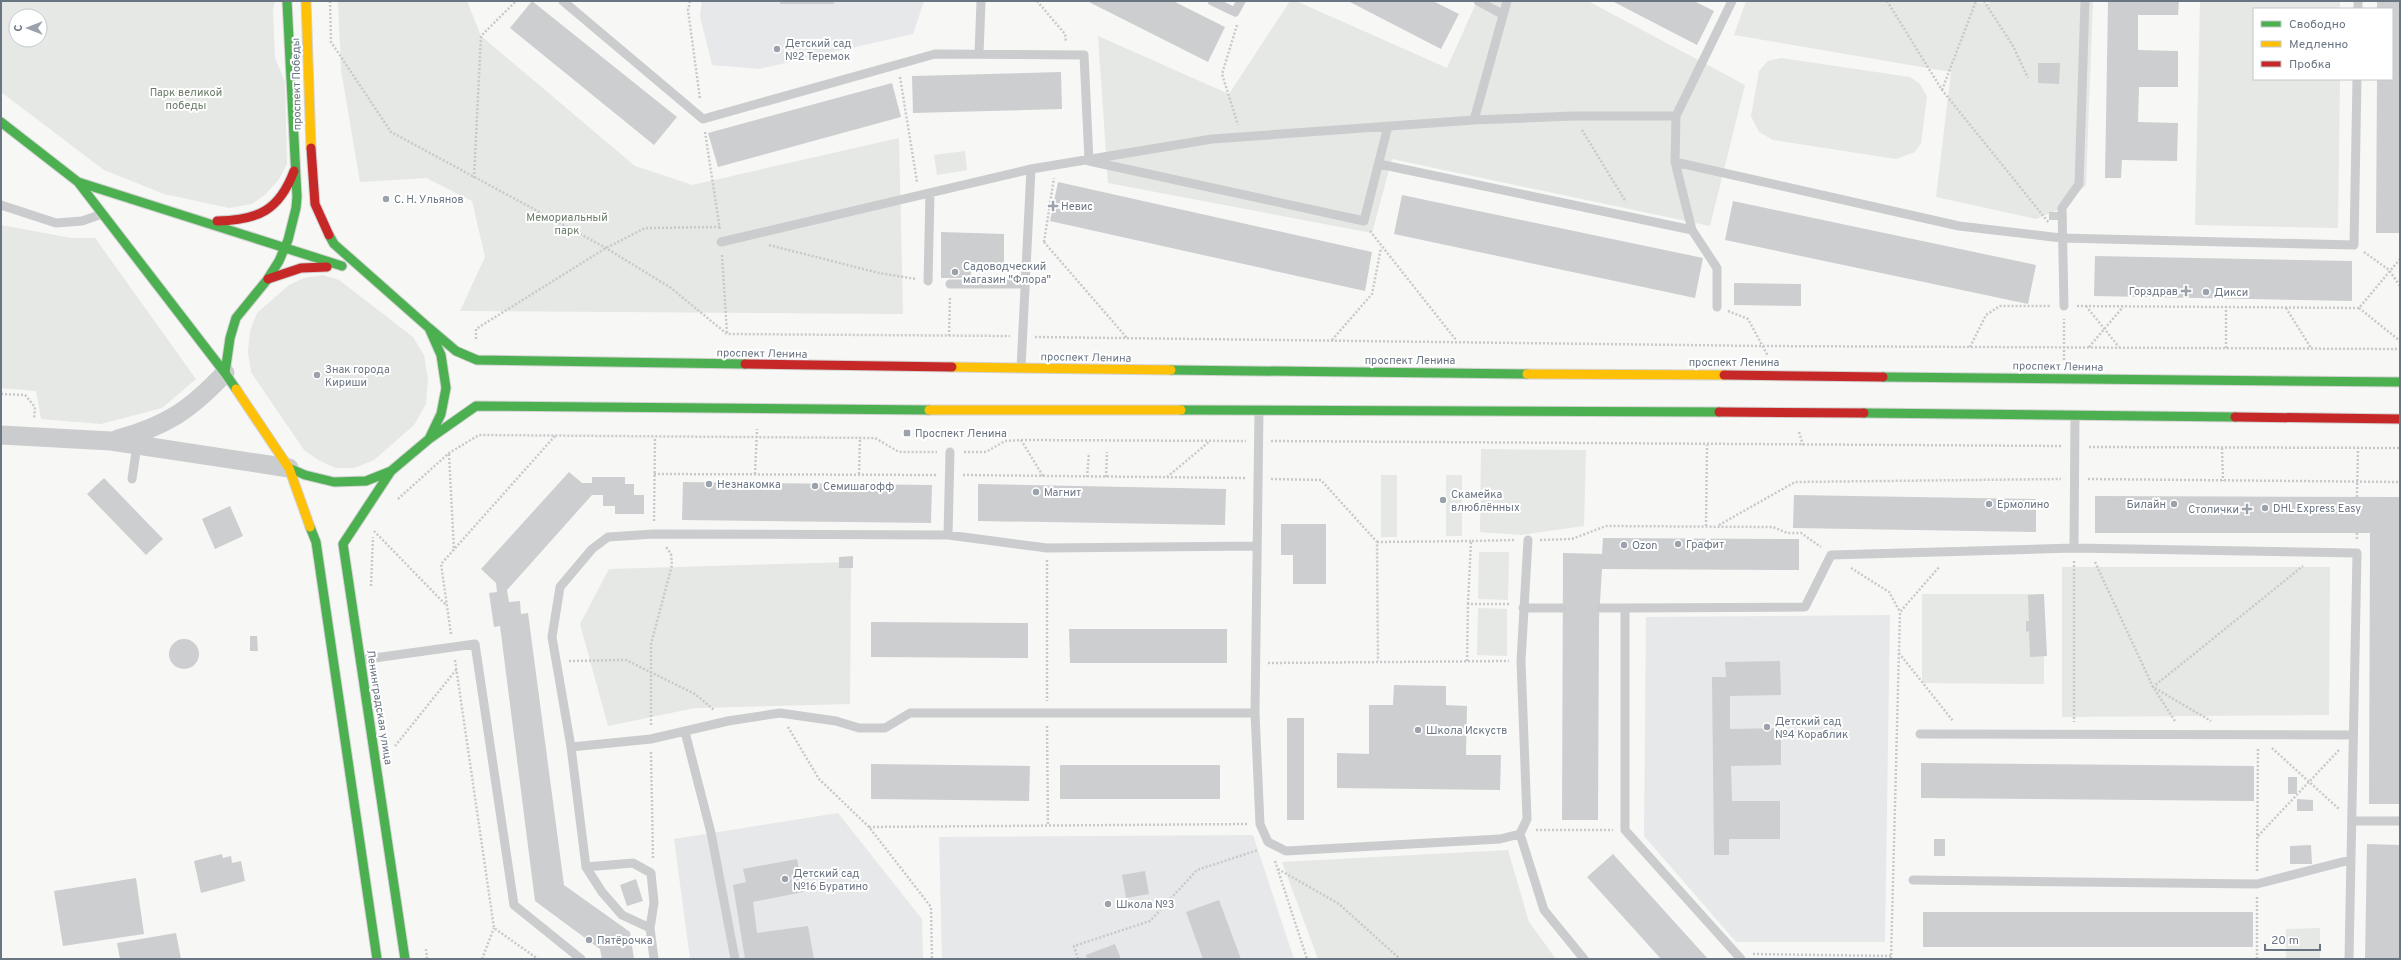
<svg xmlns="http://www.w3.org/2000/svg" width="2401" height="960" viewBox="0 0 2401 960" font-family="Overpass,sans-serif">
<rect width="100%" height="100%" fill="#f7f7f6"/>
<!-- built -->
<path fill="#e7e8e9" d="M702,1H924L913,34L759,69L712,65L700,16Z
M1890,615L1885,942H1736L1644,836L1646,617Z
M838,813L922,919L923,959H690L674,839Z
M1253,835L1294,959H942L939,837Z"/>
<!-- green -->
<path fill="#e5e8e4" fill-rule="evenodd" d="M1,1H275L273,10L275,58L285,82L287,164L279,179L266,194L252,204L229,208L164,194L104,170L1,92ZM16,16H40V40H16Z
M338,1H467L481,36L635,166L692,185L899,138L903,314L460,311L485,257L472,201L426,178L360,182L341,70Z
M1290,1H1296L1447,68L1477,1H1588L1745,85L1710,226L1392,159L1372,233L1108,183L1098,36L1229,94Z
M1746,1H1960L1989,4L1990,1H2093L2086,185L2062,208L2036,219L1936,197L1951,72L1734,35Z
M2200,1H2340V9H2254V79H2340L2338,228L2195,225Z
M1781,58L1910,77L1920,84L1927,97L1921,143L1915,152L1896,159L1773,140L1759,132L1751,116L1759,71L1768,61Z
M965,151L967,170L937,175L934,155Z
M1,225L71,238H95L196,379L162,408L101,424L41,419L36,391L1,388Z
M323,275L339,280L413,337L424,355L428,379L426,404L414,425L374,460L354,468H336L320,461L304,450L251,372L248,352L250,331L257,313L289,285L304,278Z
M1481,449L1586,450L1584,526L1521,535L1480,532Z
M1381,475H1397V537H1381Z
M1446,475H1462V536H1446Z
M1479,552H1509L1508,600L1478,599Z
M851,562L850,704L695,708L608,726L580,624L609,569Z
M2062,567H2330L2329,715L2062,717Z
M1922,594H2044V684L1922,683Z
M1478,608L1507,609V656L1477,655Z
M1508,850L1529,922L1556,959H1318L1282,862Z
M2320,928V959H2286V929Z"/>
<!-- building -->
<path fill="#cdcecf" d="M532,1L677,117L654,145L510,28Z
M780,1H834V4H780Z
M1087,1H1173L1225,27L1208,62Z
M1348,1H1433L1459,14L1441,49Z
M1612,1H1694L1714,11L1697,45Z
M2108,1H2179L2178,15H2138V50L2178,51V87H2139L2138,122L2178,123L2177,161L2122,160L2121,178H2105Z
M2377,1H2400V233H2376L2377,79H2392V9H2377Z
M2038,63H2060L2059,84L2038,83Z
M1061,72L1062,109L913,113L912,76Z
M892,83L901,117L718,167L708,133Z
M1058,182L1372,252L1365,291L1050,221Z
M1402,195L1703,258L1695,298L1394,234Z
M1733,201L2036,265L2028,304L1725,240Z
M2049,212H2058V220H2049Z
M941,232L1004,234V267H971V278H941Z
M2095,256L2352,261V301L2094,296Z
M1734,283L1801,284V306L1734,305Z
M569,472L582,483H592V477H625V484H634V495H644V514H615V506H603V495H592L507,590L509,602L520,601L521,614L528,613L564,885L630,932L634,959H602L600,949L535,901L500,626L494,627L489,593L497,592L496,583L481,569Z
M104,478L163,539L146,555L87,494Z
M683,482L932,485L931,523L682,520Z
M978,484L1226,489L1225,525L978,521Z
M1794,495L2036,499V532L1793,528Z
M2095,496L2400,497V804H2369L2370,533H2095Z
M230,506L243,536L215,549L202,519Z
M1281,524H1326V584H1293V555H1281Z
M1603,538L1799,539V570L1602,569L1599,619L1598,820H1562L1563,553L1602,554Z
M853,556V568H839V557Z
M2044,594L2047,656L2030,657L2029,631L2026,632V621H2029L2028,595Z
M871,622L1028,623V658L871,657Z
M1069,629H1227V663H1070Z
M250,636H257L258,651H250Z
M169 654a15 15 0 1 1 30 0a15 15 0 1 1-30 0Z
M1780,661L1781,695L1730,696V729L1781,728V765L1731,766L1732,801H1780V839H1729V855H1714L1712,677H1726L1725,662Z
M1394,685L1446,686V705L1467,706L1466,755H1501L1500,790L1337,788V753L1369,754V705H1393Z
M1287,718H1304V820H1287Z
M1921,763L2254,766V801L1921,798Z
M871,764L1030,766L1029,801L871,799Z
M1060,765H1220V799H1060Z
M2288,777H2297V794H2288Z
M2297,799L2313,800V811H2297Z
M1934,839H1945V856H1934Z
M2367,844L2400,845L2399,959H2365Z
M2311,845L2312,864H2290V846Z
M222,854L223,858L231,856L232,863L241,861L245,881L201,893L194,861Z
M1613,854L1708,959H1661L1587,877Z
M797,859L803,892L753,902L757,933L808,926L814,959H745L733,885L746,882L743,869Z
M1145,871L1149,894L1126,898L1122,875Z
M136,878L144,934L63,946L54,891Z
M636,879L643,901L627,906L620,885Z
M1219,900L1241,959H1203L1186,912Z
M1923,912H2253V947H1923Z
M176,933L181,959H120L117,943Z
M1115,944L1121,959H1087L1086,955Z"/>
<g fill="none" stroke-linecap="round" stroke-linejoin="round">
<!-- fast casing -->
<g stroke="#d3d3d4" stroke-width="11">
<path id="fast" d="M1,122L78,182L225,373
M78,182L342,266
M429,328L456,351L477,360L745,364
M1171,370L1527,374
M1883,377L2400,382
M236,389L225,373L230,338L236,318L267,280L279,261L288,240L296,208L297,197L287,1
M1181,410L1719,412
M1864,413L2235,417
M429,439L476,406L929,410
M289,468L305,475L334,482L366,481L391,471L429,439L441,414L446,388L441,355L429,328L334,244L329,235
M391,471L343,544L405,959
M310,527L316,542L377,959"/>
</g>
<!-- slow casing -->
<g stroke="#d3d3d4" stroke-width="11">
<path id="slow" d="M306,1L311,148
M952,367L1171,370
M1527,374L1724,375
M236,389L289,468L310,527
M929,410H1181"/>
</g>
<!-- jam casing -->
<g stroke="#d3d3d4" stroke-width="11">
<path id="jam" d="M311,148L315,204L329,235
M217,221C258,220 279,211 294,171
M268,279L301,268L327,267
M745,364L952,367
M1724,375L1883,377
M1719,412L1864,413
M2235,417L2400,419"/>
</g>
<!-- path -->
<path stroke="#c8c9ca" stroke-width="2.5" stroke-dasharray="2 2" stroke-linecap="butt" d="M330,1L331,42L391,132L606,248L671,288L727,334L1010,336
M690,1L688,10L700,99
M1037,1L1065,34L1066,42
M1887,1L1942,90L2049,223
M1984,1L2013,46L2028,78
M1237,25L1222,74L1238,125
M900,77L917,182
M1942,90L1976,1
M1582,130L1626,202
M705,132L720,230
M474,178L481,36L516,1
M1370,231L1456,340
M1044,242L1127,338
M1044,242L1054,178
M769,245L879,273L916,279
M2364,252L2389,270L2400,286
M722,255L727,333
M2077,306L2359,308L2400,259
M2086,306L2119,347
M2226,306V348
M2286,308L2311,348
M2359,308L2400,341
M1728,311L1748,319L1768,356
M949,336L950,296
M1035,337L1763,346L2400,349
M476,339V329L606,248L645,228L720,227
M1332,340L1372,294L1381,248
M1970,347L1986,315L2000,306H2050
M2089,347L2123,307
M2064,360V319
M1,394L25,395L35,407L34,419
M1799,432L1803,445
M1021,440L1043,476
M1271,441L2062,446
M2089,447L2400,448
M2222,448L2223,481
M964,452H986L1005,441L1021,440L1246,441
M449,454L454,550
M654,474L936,475
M755,474L757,429
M859,474L860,437
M963,475L1246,478
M1087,477L1089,453
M1106,477L1107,452
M1167,477L1210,441
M1271,479L1321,480L1377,542L1378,661
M2088,479L2400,482
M2357,497L2358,448
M398,499L449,453L479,435L875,438L899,452H937
M654,521L655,437
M1719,525L1795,482L2061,479
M1706,526L1707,445
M374,531L446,605
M2357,533V540
M1540,540L1572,539L1606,526L1773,527L1787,533H1801L1821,547
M1377,542L1471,541
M1047,560V701
M2074,561V722
M2095,562L2153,687L2211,721
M1851,568L1889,592L1900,612
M371,586L373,537
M1468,604L1471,541L1515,540
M451,634L441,564L555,436
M1899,653L1953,721
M455,660L494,928L538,959
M569,661L626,660L695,694L714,710
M1467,661L1468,604H1511
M1268,663L1509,661
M2175,721L2153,687L2303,566
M651,725V644L672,565L671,554L666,547
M1047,726L1048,825
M788,727L819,779L869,827L931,907L932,959
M395,746L456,670
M2272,748L2339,809
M651,752L653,859
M869,827L1248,824
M1536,830H1613
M2258,836L2340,749
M1275,861L1307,959
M1278,869L1339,904L1400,959
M2257,871L2258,748
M426,949L427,959
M1753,954L1891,956
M482,959L494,928
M1078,959L1074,946L1150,921L1197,870L1258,850
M1891,959L1900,612L1940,566
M2257,959V896"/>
<!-- lane -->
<path stroke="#cbcccd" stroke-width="9" d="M563,1L703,119L935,54L1084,55L1089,161L1364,221L1388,126
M1212,1L1235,12L1241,1
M1478,1L1502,14
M2358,9V1
M979,54L981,1
M1676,116L1732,1
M1474,120L1507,1
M1675,162L1692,230L1717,268V307
M1379,164L1692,230
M1,205L56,223L82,221L102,214
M721,242L1031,169
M928,281L930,193
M950,284H1025
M2064,306L2062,208L2079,184L2085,1
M1021,368L1031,169L1212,139L1474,120L1573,116H1676L1675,162L1959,226L2061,238L2354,245L2357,79
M1259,410L1255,713L1260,824L1268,842L1286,851L1500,839L1520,834L1527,819L1521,661L1528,540
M132,479L137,445
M948,535L950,452
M2074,548L2357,553L2349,959
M1523,608H1562
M1601,608H1625
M360,660L475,644L514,905L581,959
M685,732L711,833L735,959
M1920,734L2353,735
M571,747L651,739L728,721L780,713L836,721L859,728H885L910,713H1255
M2352,821H2400
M1520,834L1544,910L1584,959
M586,867L633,863L651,873L654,903L650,928
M1913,880L2257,884L2350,860
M654,959L650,928L622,915L602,892L586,867L571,747L552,637L560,587L592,549L608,537L654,534L948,535L1047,548L1257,546
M1741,959L1625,830V608L1805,607L1831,555L2074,548L2075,416"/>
<!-- street -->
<path stroke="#cbcccd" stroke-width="19" d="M1,435L111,441L289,468
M118,439C167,426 191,409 225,373"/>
<!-- fast -->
<use href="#fast" stroke="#4caf50" stroke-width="9"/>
<!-- slow -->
<use href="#slow" stroke="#ffc107" stroke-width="9"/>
<!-- jam -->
<use href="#jam" stroke="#c62828" stroke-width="9"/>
</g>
<!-- markers -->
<g fill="#9ba2ab" stroke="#fff" stroke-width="1.5">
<circle cx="777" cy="49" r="4"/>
<circle cx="386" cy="199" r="4"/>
<path d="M1051 200h4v4h4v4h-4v4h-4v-4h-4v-4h4z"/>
<circle cx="955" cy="272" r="4"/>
<path d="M2184 285h4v4h4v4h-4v4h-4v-4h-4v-4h4z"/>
<circle cx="2206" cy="292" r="4"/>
<circle cx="317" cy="375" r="4"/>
<rect x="903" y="429" width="8" height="8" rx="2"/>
<circle cx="709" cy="484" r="4"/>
<circle cx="815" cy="486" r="4"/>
<circle cx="1036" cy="492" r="4"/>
<circle cx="1443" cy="500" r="4"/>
<circle cx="1989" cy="504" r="4"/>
<circle cx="2174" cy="504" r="4"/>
<circle cx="2265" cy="508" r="4"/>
<path d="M2245 503h4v4h4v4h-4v4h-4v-4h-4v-4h4z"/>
<circle cx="1678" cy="544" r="4"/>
<circle cx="1624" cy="545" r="4"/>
<circle cx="1767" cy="727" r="4"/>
<circle cx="1418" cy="730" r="4"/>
<circle cx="785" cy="879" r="4"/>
<circle cx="1108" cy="904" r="4"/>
<circle cx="589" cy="940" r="4"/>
</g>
<g text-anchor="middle" stroke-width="4" stroke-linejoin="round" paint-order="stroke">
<!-- poi labels -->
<g font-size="11" fill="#6a7583" stroke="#fff" text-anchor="start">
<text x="785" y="47">Детский сад<tspan x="785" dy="13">№2 Теремок</tspan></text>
<text x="394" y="203">С. Н. Ульянов</text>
<text x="1061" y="210">Невис</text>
<text x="963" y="270">Садоводческий<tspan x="963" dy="13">магазин "Флора"</tspan></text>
<text x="2178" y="295" text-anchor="end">Горздрав</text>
<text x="2214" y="296">Дикси</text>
<text x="325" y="373">Знак города<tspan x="325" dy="13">Кириши</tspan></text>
<text x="915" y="437">Проспект Ленина</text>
<text x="717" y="488">Незнакомка</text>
<text x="823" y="490">Семишагофф</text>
<text x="1044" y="496">Магнит</text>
<text x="1451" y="498">Скамейка<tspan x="1451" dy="13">влюблённых</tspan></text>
<text x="1997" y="508">Ермолино</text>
<text x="2166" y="508" text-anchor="end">Билайн</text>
<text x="2273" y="512">DHL Express Easy</text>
<text x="2239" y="513" text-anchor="end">Столички</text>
<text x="1686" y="548">Графит</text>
<text x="1632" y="549">Ozon</text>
<text x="1775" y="725">Детский сад<tspan x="1775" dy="13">№4 Кораблик</tspan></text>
<text x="1426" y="734">Школа Искуств</text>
<text x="793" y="877">Детский сад<tspan x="793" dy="13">№16 Буратино</tspan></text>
<text x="1116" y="908">Школа №3</text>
<text x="597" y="944">Пятёрочка</text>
</g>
<!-- street labels -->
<g font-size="11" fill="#6a7583" stroke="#fff">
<text transform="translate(296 84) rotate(-91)" y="4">проспект Победы</text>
<text transform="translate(762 353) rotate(1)" y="4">проспект Ленина</text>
<text transform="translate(1086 357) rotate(1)" y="4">проспект Ленина</text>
<text x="1410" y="364">проспект Ленина</text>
<text x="1734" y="366">проспект Ленина</text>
<text transform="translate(2058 366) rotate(1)" y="4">проспект Ленина</text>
<text transform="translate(380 707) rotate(81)" y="4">Ленинградская улица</text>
</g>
<!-- park labels -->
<g font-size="11" fill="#6a7b68" stroke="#fff">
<text x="186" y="96">Парк великой<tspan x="186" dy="13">победы</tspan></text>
<text x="567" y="221">Мемориальный<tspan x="567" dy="13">парк</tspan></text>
</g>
</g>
<!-- border -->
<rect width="2401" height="960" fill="none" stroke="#6a7583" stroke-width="4"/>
<!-- legend -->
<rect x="2253" y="8" width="140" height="72" fill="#ffffff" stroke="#c3c8cd"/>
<rect x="2261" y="21" width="20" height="6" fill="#4caf50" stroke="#c3c8cd"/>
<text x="2289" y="28" font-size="12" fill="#6a7583">Свободно</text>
<rect x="2261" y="41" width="20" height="6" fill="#ffc107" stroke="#c3c8cd"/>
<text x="2289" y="48" font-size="12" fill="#6a7583">Медленно</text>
<rect x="2261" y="61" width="20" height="6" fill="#c62828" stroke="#c3c8cd"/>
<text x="2289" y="68" font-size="12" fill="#6a7583">Пробка</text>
<!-- north arrow -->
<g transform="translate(28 28) rotate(270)"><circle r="19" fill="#ffffff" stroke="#c3c8cd"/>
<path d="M0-3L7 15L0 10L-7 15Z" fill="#9ba2ab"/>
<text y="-6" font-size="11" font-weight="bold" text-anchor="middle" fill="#6a7583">С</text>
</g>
<!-- scale -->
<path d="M2265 944v6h55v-6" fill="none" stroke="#6a7583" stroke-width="2"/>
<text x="2271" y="944" font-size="12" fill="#6a7583" stroke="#ffffff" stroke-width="3" paint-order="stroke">20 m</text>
</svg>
